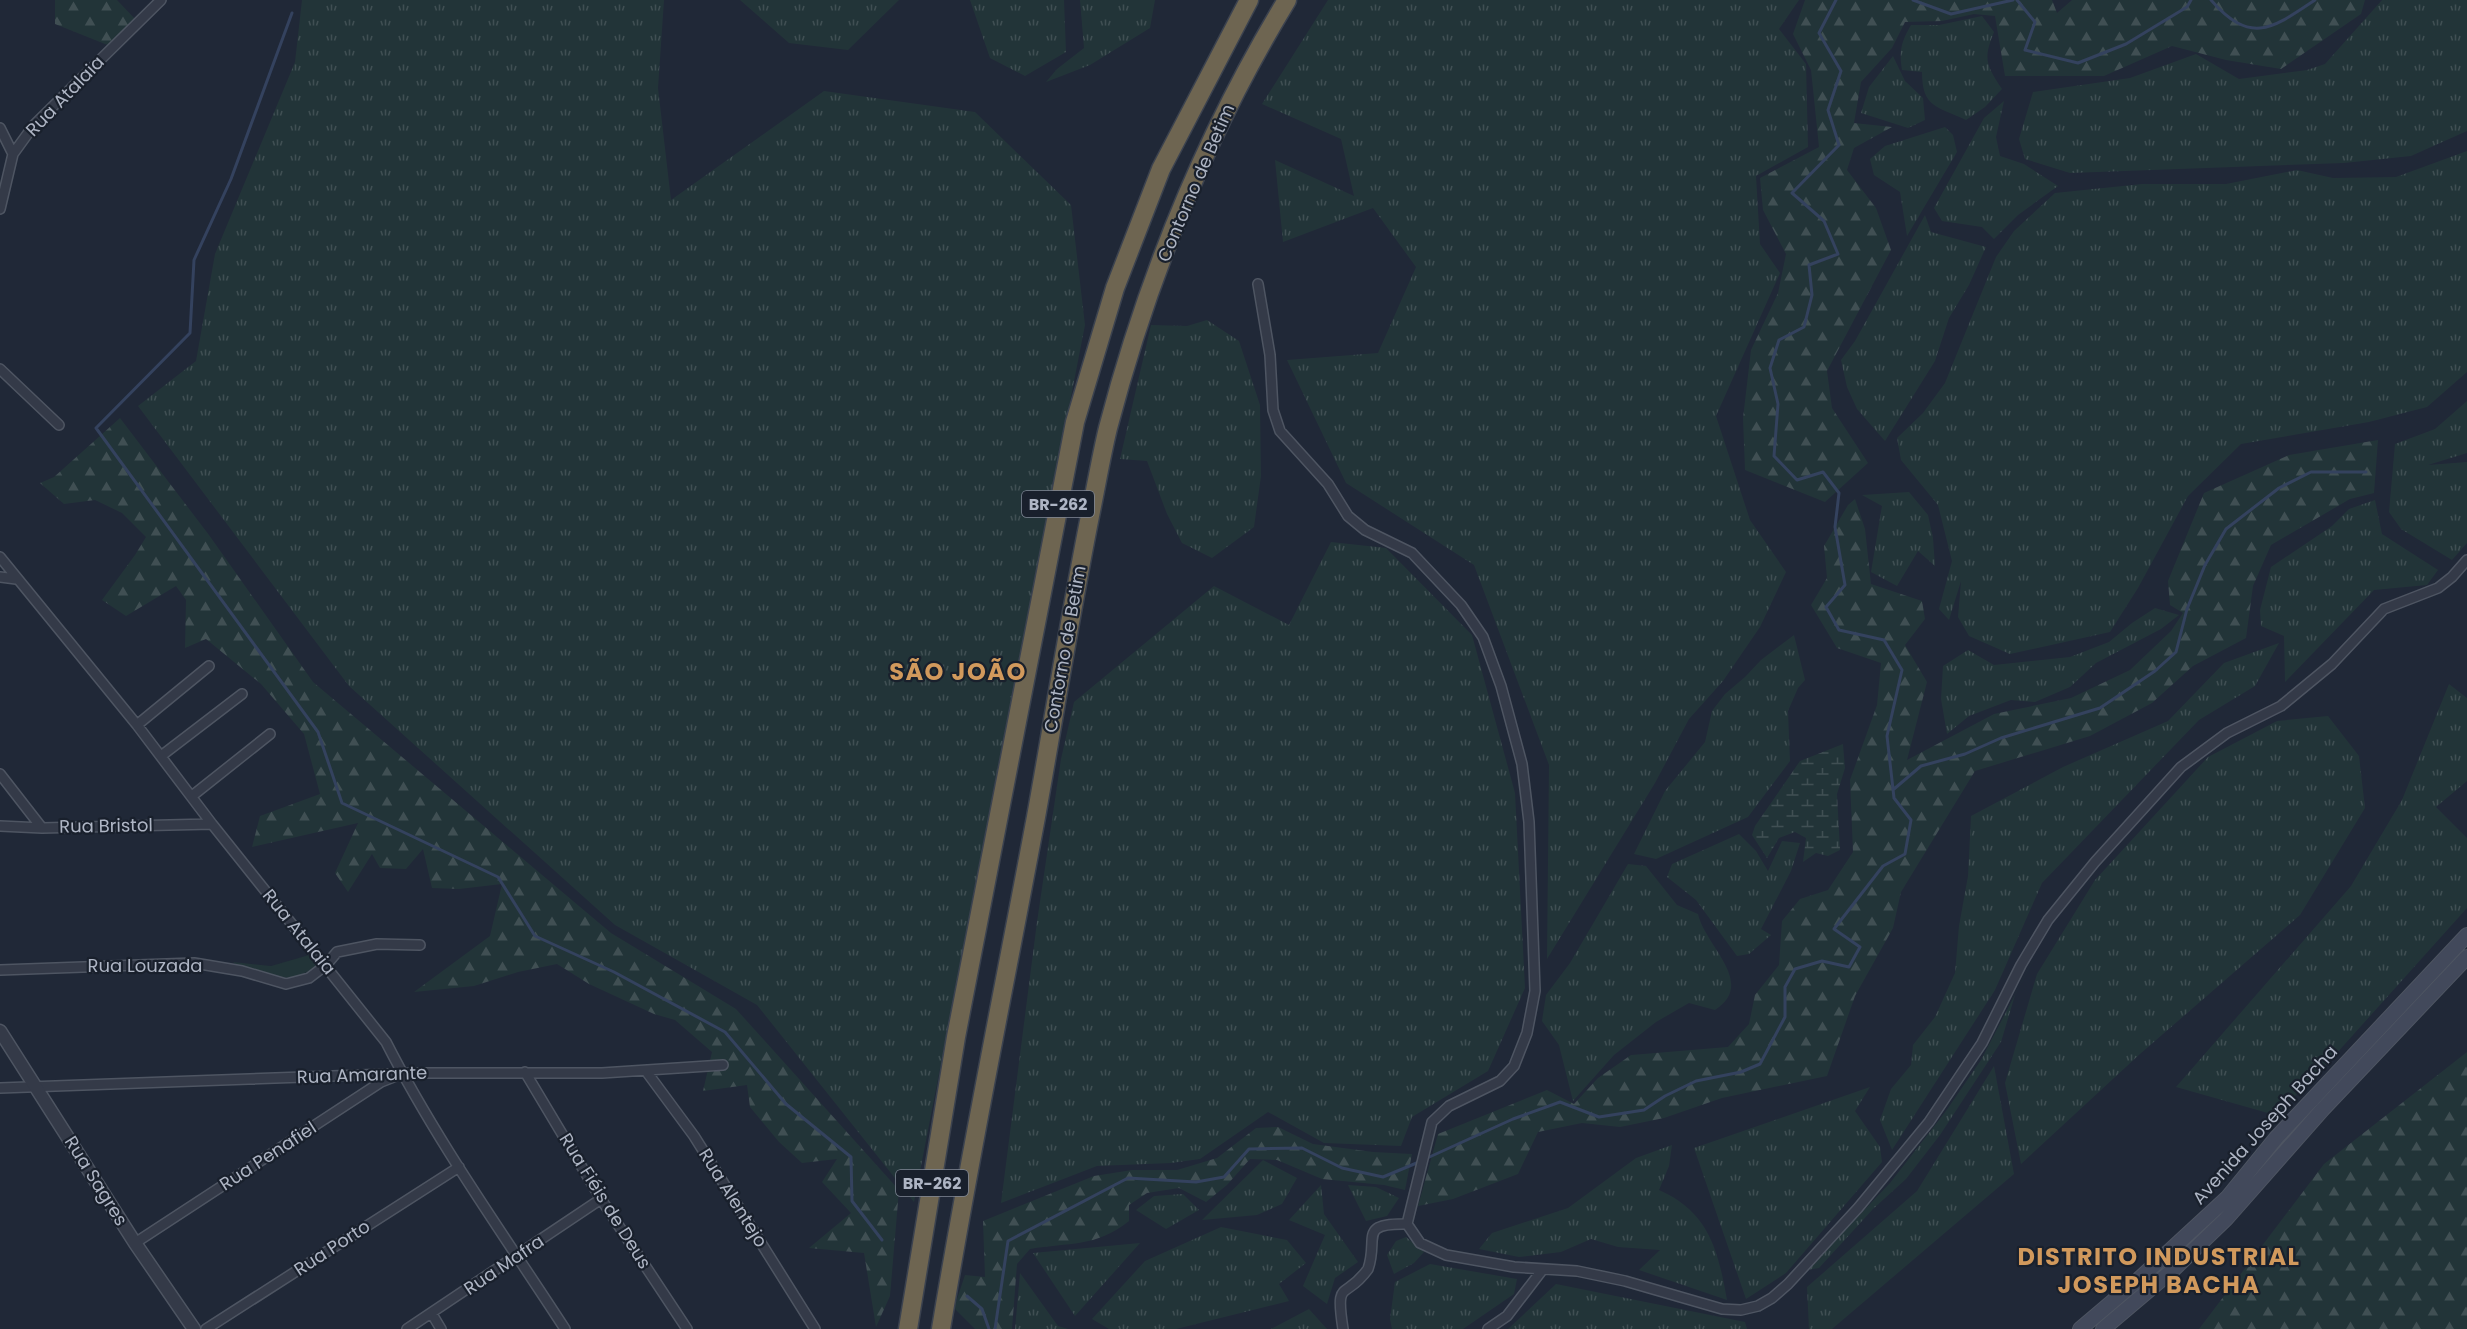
<svg xmlns="http://www.w3.org/2000/svg" width="2467" height="1329" viewBox="0 0 2467 1329" font-family="Poppins,sans-serif">
<defs>
<pattern id="grass-tufts" width="24" height="20" patternUnits="userSpaceOnUse" patternTransform="scale(1.5)"><rect width="24" height="20" fill="#223438"/><path d="M3 7l-1-3M5 7V3M7 7l1-3M15 17l-1-3M17 17v-4M19 17l1-3" fill="none" stroke="#404f53"/></pattern>
<pattern id="forest-firs" width="22" height="20" patternUnits="userSpaceOnUse" patternTransform="scale(1.5)"><rect width="22" height="20" fill="#223438"/><path d="M5 1l3.5 6h-7zM16 11l3.5 6h-7z" fill="#404f53"/></pattern>
<pattern id="wetland-marsh" width="20" height="14" patternUnits="userSpaceOnUse" patternTransform="scale(1.5)"><rect width="20" height="14" fill="#223438"/><path d="M1 5h8M5 5V1M11 12h8M15 12V8" fill="none" stroke="#404f53"/></pattern>
</defs>
<rect width="100%" height="100%" fill="#202837"/>
<!-- grass -->
<path fill="url(#grass-tufts)" d="M302,0H664L658,88L671,200L824,91L975,112L1071,205L1085,325L914,1202L757,1005L615,925L349,686L138,406L196,361L215,254L295,62Z
M740,0H899L848,50L789,43Z
M970,0H1064L1066,52L1025,76L990,58Z
M1080,0H1155L1150,28L1090,65L1046,82L1057,69L1084,48Z
M1328,0H1799L1779,29L1806,64L1808,147L1756,176L1760,244L1780,273L1716,416L1750,520L1786,572L1760,627L1723,681L1689,719L1655,783L1547,959L1549,765L1474,565L1346,483L1287,360L1378,353L1416,267L1373,208L1283,242L1275,160L1354,196L1341,139L1262,104Z
M2382,0H2467V131L2411,156L2344,163L2070,173L2025,159L2019,139L2033,92L2130,78L2196,54L2239,79L2307,70L2325,64Z
M1982,16L1994,32C1983,59 1986,65 2002,89L1985,107L1966,120C1937,106 1922,108 1922,72L1902,70C1899,51 1901,42 1911,25H1939Z
M1893,56L1905,81L1923,98L1925,120L1908,128L1861,113L1869,87Z
M2004,101L1996,137L2000,156L2024,164L2058,186L2018,215L1994,239L1982,227L1942,221L1934,208L1984,118Z
M1945,127L1953,135L1957,152L1907,236L1900,192L1874,175L1870,159L1885,146Z
M2467,151V372L2427,407L2369,422L2241,444L2188,496L2138,588L2110,632L2010,654L1969,636L1958,617L1961,581L1949,620L1939,609L1952,561L1938,505L1901,460L1897,438L1923,413L1945,383L1996,257L2014,231L2055,193L2142,184H2226L2297,170L2333,178L2396,177Z
M1925,215L1931,232L1986,247L1969,285L1949,318L1935,361L1885,441L1857,409L1847,387L1841,360L1855,341Z
M1207,320L1239,341L1260,405L1261,476L1254,527L1212,558L1182,543L1167,514L1147,461L1120,459L1151,325L1187,326Z
M2467,401V453L2428,465L2467,462V543L2452,560L2401,529L2389,512L2395,444L2435,429Z
M1909,492L1928,515L1933,538L1935,566L1918,551L1897,586L1871,572L1882,506L1862,495Z
M2375,500L2382,534L2438,570L2427,585L2374,590L2285,682L2284,636L2261,626L2260,610L2271,567L2332,526L2349,509Z
M1331,542L1386,548L1472,635L1515,793L1525,988L1488,1071L1412,1117L1401,1146L1324,1143L1268,1112L1200,1159L1171,1163L1097,1166L1001,1203L1037,922L1061,759L1074,702L1214,586L1289,625Z
M2155,608L2179,615L2161,629L2096,663L2070,687L2035,702L2011,700L1969,716L1947,734L1941,699L1943,666L1968,650L1994,665L2070,657L2109,642L2132,623Z
M1794,635L1805,680L1798,688L1788,711L1790,761L1748,817L1656,859L1634,854L1665,791L1705,742L1712,711L1725,694L1745,677L1761,660Z
M2279,643L2255,686L2199,720L2042,883L1995,990L1892,1150L1880,1120L1891,1089L1911,1065L1913,1045L1935,1017L1955,973L1959,926L1968,876L1971,816L2063,767L2168,721L2224,663Z
M2449,684L2467,698V781L2436,807L2467,838V908L2318,1074L2275,1115L2176,1087L2351,886L2402,800Z
M2328,716L2359,756L2365,808L2300,915L2140,1054L2021,1164L2005,1083L2037,974L2095,880L2208,757L2277,721Z
M1739,834L1756,851L1768,871L1782,841L1800,843L1791,871L1761,929L1771,935L1749,954L1737,956L1696,900L1667,877L1672,864Z
M1628,864L1646,866L1677,905L1698,914C1705,946 1757,983 1715,1010L1689,1003L1656,1022L1614,1055L1573,1101L1559,1045L1542,1021L1546,995L1570,963Z
M2042,943L2015,995L2001,1042L1940,1135L1906,1179L1873,1209L1819,1268L1807,1270L1890,1183L1946,1111L1981,1060Z
M1994,1066L2014,1174L1832,1329H1809L1807,1287L1917,1191Z
M1870,1087L1855,1111L1880,1147L1882,1162L1786,1273L1746,1299L1694,1148Z
M1672,1145L1669,1166L1659,1190C1709,1212 1718,1250 1727,1300L1639,1270L1660,1250L1618,1247L1591,1239L1561,1252L1519,1257L1479,1249L1492,1233L1568,1208L1636,1158Z
M1263,1160L1297,1178L1282,1204L1257,1215L1202,1220Z
M1321,1185L1324,1214L1358,1262L1335,1278L1327,1304L1303,1286L1325,1235L1289,1220Z
M1348,1185L1376,1187L1399,1198L1387,1216L1366,1221Z
M1183,1194L1199,1210L1166,1229L1136,1210L1154,1196Z
M1221,1227L1287,1240L1306,1263L1279,1284L1289,1301L1176,1329H1109L1092,1319L1145,1261Z
M1406,1237L1424,1252L1414,1263L1394,1274L1387,1255L1396,1241Z
M1140,1243L1075,1316L1033,1253Z
M1430,1264L1517,1279L1514,1294L1463,1329H1392L1390,1319L1395,1282Z
M1020,1273L1058,1326L1068,1329H1015Z
M1556,1284L1745,1322L1747,1329H1508Z
M1309,1309L1327,1329H1271Z"/>
<!-- forest -->
<path fill="url(#forest-firs)" d="M55,0H117L136,20L110,46L55,24Z
M1805,0H2052L2057,13L2072,0H2365L2361,14L2281,69L2226,60L2172,46L2104,76H2005L1995,16L1974,14L1942,21L1905,22L1892,48L1861,82L1854,123L1892,127L1854,148L1847,170L1876,208L1891,250L1827,371L1832,408L1868,463L1825,502L1745,470L1743,418L1751,350L1778,293L1786,254L1763,210L1760,178L1819,147L1811,70L1793,34Z
M120,418L209,535L313,682L611,933L736,1009L899,1190L890,1296L876,1327L864,1253L809,1248L851,1213L822,1182L837,1159L802,1163L779,1142L750,1107L747,1085L703,1091L712,1052L675,1020L654,1014L589,984L557,964L518,972L474,986L414,992L490,936L502,884L459,889L432,888L423,849L406,869L380,868L372,854L348,892L335,873L358,823L252,847L260,816L320,794L304,734L261,684L206,639L185,648L186,600L176,586L126,616L102,600L135,555L146,537L122,513L95,500L64,504L40,483L54,477Z
M2378,440L2374,493L2350,499L2271,545L2253,586L2246,638L2193,666L2152,703L2090,736L1975,771L1901,892L1893,928L1855,996L1827,1076L1722,1098L1664,1118L1620,1127L1582,1123L1538,1132L1518,1174L1453,1199L1418,1206L1438,1134L1547,1090L1574,1104L1598,1078L1631,1055L1728,1047L1749,1024L1755,995L1779,965L1782,921L1800,899L1828,890L1853,852L1850,780L1877,705L1881,663L1837,648L1811,605L1827,578L1824,546L1848,505L1855,499L1865,529L1871,584L1922,601L1925,619L1905,645L1927,682L1907,760L1994,714L2071,698L2130,670L2171,631L2183,613L2170,605L2168,581L2204,493L2289,455Z
M2467,1052V1329H2199L2324,1164Z
M1278,1127L1313,1144L1373,1152L1412,1154L1405,1190L1384,1185L1322,1179L1277,1160L1250,1159L1227,1185L1206,1202L1179,1188L1147,1193L1129,1205V1221C1095,1248 1069,1242 1030,1249L1017,1264L1012,1329H975L954,1308L965,1275L985,1277L983,1221L1094,1176L1132,1170H1177L1217,1158L1256,1128Z"/>
<!-- wetland -->
<path fill="url(#wetland-marsh)" d="M1843,744L1845,768L1837,794L1840,850L1828,856L1816,853L1803,862L1806,838L1795,832L1779,838L1767,858L1752,835L1755,826L1800,761Z"/>
<!-- park -->
<path fill="#223438" d="M309,955L317,966C287,985 281,977 250,969C244,967 239,968 233,962L271,966Z"/>
<g fill="none" stroke-linecap="round" stroke-linejoin="round">
<!-- stream -->
<path stroke="#34425e" stroke-width="3" d="M1913,0L1951,14L2013,0
M2017,0L2035,22L2025,50L2078,63L2126,44L2187,7L2191,0
M2211,0C2251,46 2273,28 2315,0
M292,13L231,179L194,260L190,333L96,428L318,732L342,803L498,877L535,936L614,972L725,1032L786,1104L851,1157L852,1201L882,1240
M1894,789L1921,766L1965,754L2001,738L2100,708L2155,671L2176,652L2187,609L2205,565L2226,529L2279,488L2311,472H2366
M1425,1159L1513,1119L1560,1102L1599,1117L1644,1110L1665,1096L1696,1081L1741,1072L1760,1064L1785,1017V987L1795,969L1822,961L1849,967L1860,947L1834,929L1883,866L1905,854L1911,820L1894,798L1887,736L1902,670L1884,640L1839,630L1826,607L1845,585L1835,527L1839,493L1823,472L1797,480L1774,456L1778,404L1770,368L1779,340L1804,327L1812,295L1809,265L1838,254L1824,221L1792,193L1839,145L1828,110L1841,71L1819,33L1836,0
M967,1296L982,1309L989,1329
M995,1329L1008,1241L1128,1178L1196,1182L1224,1177L1249,1149L1302,1148L1342,1168L1383,1177L1419,1162"/>
<!-- minor casing -->
<g stroke="#4e5562" stroke-width="12">
<path id="minor" d="M0,128L13,154
M0,209L13,154L34,125L161,0
M1258,284L1270,355L1273,410L1280,431L1328,484L1348,516L1365,530L1412,553L1461,605L1483,637L1501,686L1522,764L1529,822L1535,991L1527,1033L1514,1066L1500,1081L1449,1106L1432,1122L1407,1224L1420,1243L1446,1255L1514,1267L1577,1271L1625,1281L1722,1309L1741,1310L1758,1306L1772,1298L1788,1284L1858,1208L1929,1122L1982,1043L2021,965L2048,920L2095,862L2181,767L2227,733L2281,706L2332,664L2384,609L2438,588L2452,577L2467,560
M0,369L59,425
M0,557L137,725L212,824L386,1042C437,1142 504,1235 565,1329
M0,577L16,579
M137,725L209,666
M161,756L242,694
M0,774L42,828
M192,796L270,734
M0,826L42,828L212,824
M0,970L194,963L242,971L286,984L309,978L326,965L337,952L377,944L420,945
M646,1071L694,1136L815,1329
M525,1072L601,1199L687,1329
M0,1088L417,1073H602L723,1065
M135,1243L381,1082L396,1076
M432,1314L441,1329
M206,1329L459,1167
M407,1329L601,1199
M1343,1329C1335,1277 1345,1301 1368,1269C1379,1238 1357,1223 1407,1224
M1488,1329L1507,1316L1543,1269"/>
</g>
<!-- tertiary casing -->
<g stroke="#4e5562" stroke-width="15">
<path id="tertiary" d="M0,1031L135,1243L194,1329"/>
</g>
<!-- secondary casing -->
<g stroke="#4e5562" stroke-width="16">
<path id="secondary" d="M2080,1329L2139,1279L2227,1198L2276,1138L2467,935
M2103,1329L2174,1269L2226,1219L2323,1109L2467,957"/>
</g>
<!-- motorway casing -->
<g stroke="#3b424f" stroke-width="21">
<path id="motorway" d="M908,1329L956,1037L1075,422L1115,288L1161,169L1249,0
M941,1329C969,1158 1004,988 1036,817C1054,717 1070,616 1090,516C1096,487 1101,457 1108,428C1147,279 1207,132 1287,0"/>
</g>
<!-- minor -->
<use href="#minor" stroke="#343a48" stroke-width="9"/>
<!-- tertiary -->
<use href="#tertiary" stroke="#343a48" stroke-width="12"/>
<!-- secondary -->
<use href="#secondary" stroke="#42495b" stroke-width="14"/>
<!-- motorway -->
<use href="#motorway" stroke="#6e6551" stroke-width="18"/>
</g>
<g text-anchor="middle" stroke-width="4.5" stroke-linejoin="round" paint-order="stroke">
<!-- shield labels -->
<g fill="#19202c" stroke="#818896" stroke-width="1.5">
<rect x="1022" y="491" width="72" height="26" rx="4.5"/>
<rect x="896" y="1170" width="72" height="26" rx="4.5"/>
</g>
<g font-size="16" font-weight="bold" fill="#aeb5c4">
<text x="1058" y="510">BR-262</text>
<text x="932" y="1189">BR-262</text>
</g>
<!-- street labels -->
<g font-size="18" fill="#aeb5c4" stroke="#19202c">
<text transform="translate(65 96) rotate(-46)" y="6">Rua Atalaia</text>
<text transform="translate(1196 183) rotate(-67)" y="6">Contorno de Betim</text>
<text transform="translate(1065 649) rotate(-80)" y="6">Contorno de Betim</text>
<text transform="translate(106 826) rotate(-1)" y="6">Rua Bristol</text>
<text transform="translate(299 932) rotate(51)" y="6">Rua Atalaia</text>
<text x="145" y="972">Rua Louzada</text>
<text transform="translate(362 1075) rotate(-2)" y="6">Rua Amarante</text>
<text transform="translate(2265 1125) rotate(-48)" y="6">Avenida Joseph Bacha</text>
<text transform="translate(268 1156) rotate(-33)" y="6">Rua Penafiel</text>
<text transform="translate(96 1181) rotate(58)" y="6">Rua Sagres</text>
<text transform="translate(733 1198) rotate(58)" y="6">Rua Alentejo</text>
<text transform="translate(605 1201) rotate(58)" y="6">Rua Fiéis de Deus</text>
<text transform="translate(332 1248) rotate(-33)" y="6">Rua Porto</text>
<text transform="translate(504 1265) rotate(-34)" y="6">Rua Mafra</text>
</g>
<!-- district labels -->
<g font-size="24" font-weight="bold" letter-spacing="1.5" fill="#d1995c" stroke="#19202c">
<text x="958" y="680">SÃO JOÃO</text>
<text x="2159" y="1265">DISTRITO INDUSTRIAL<tspan x="2159" dy="28">JOSEPH BACHA</tspan></text>
</g>
</g>
</svg>
